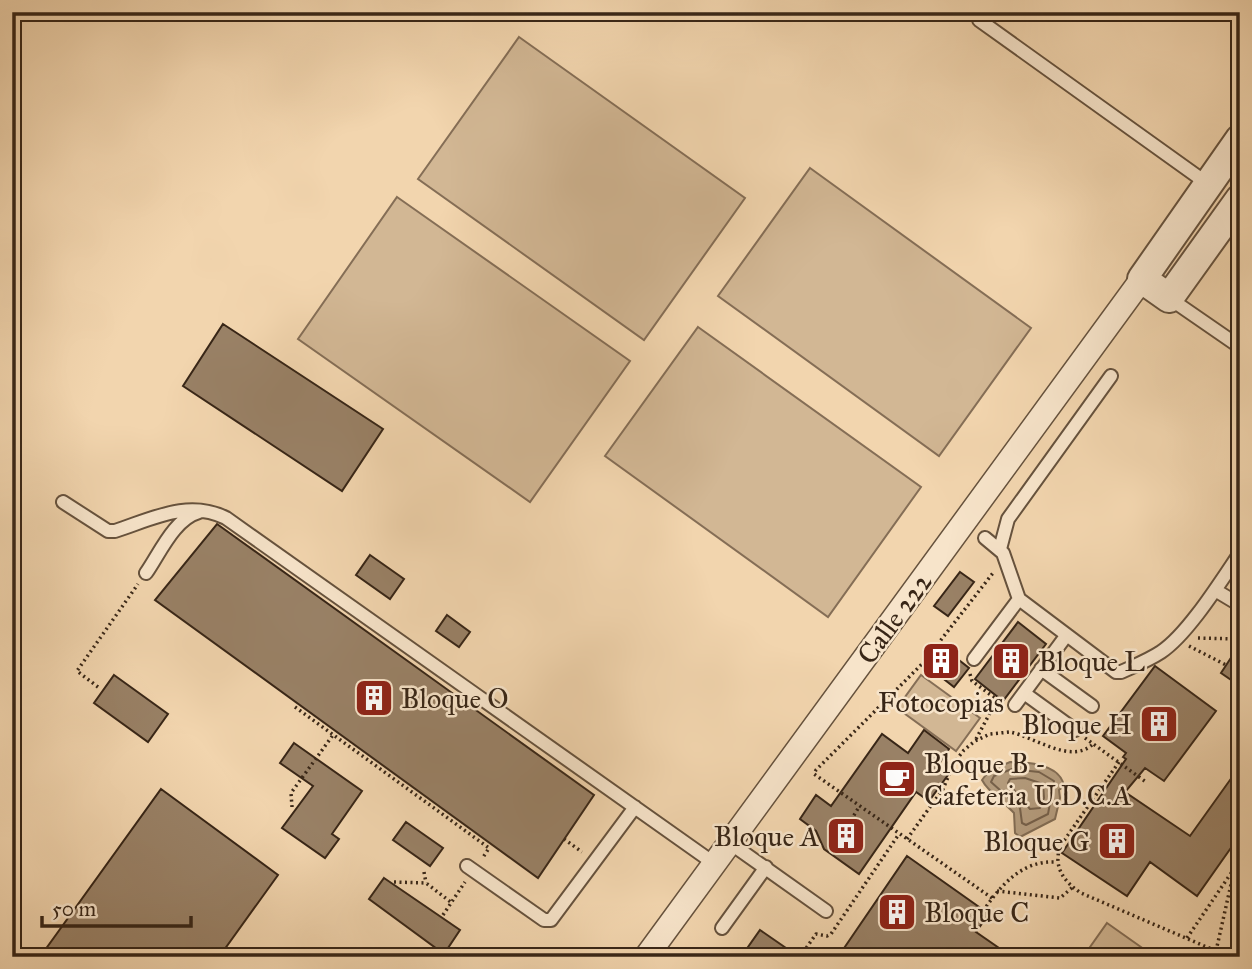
<svg xmlns="http://www.w3.org/2000/svg" width="1252" height="969" viewBox="0 0 1252 969" font-family="'IM FELL Great Primer',serif">
<rect width="100%" height="100%" fill="#f2d5ae"/>
<filter id="stains"><feTurbulence type="fractalNoise" baseFrequency=".00286" numOctaves="4"/><feColorMatrix values="0 0 0 0 .2 0 0 0 0 .09 0 0 0 0 .02 0 0 0 .5 -.17"/></filter>
<radialGradient id="worn" r=".72"><stop offset=".6" stop-color="#630" stop-opacity="0"/><stop offset="1" stop-color="#630" stop-opacity=".3"/></radialGradient>
<!-- green -->
<path fill="#d2b794" stroke="#856e56" stroke-width="2" d="M519,37L745,198L644,340L418,179Z
M810,168L1031,328L939,456L718,296Z
M397,197L630,361L530,502L298,339Z
M698,327L921,487L828,617L605,456Z
M921,675L980,718L956,751L897,708Z
M1107,923L1155,957H1083Z"/>
<!-- water -->
<path fill="#b39a7b" stroke="#826c53" stroke-width="2" d="M1010,762C1029,762 1060,764 1064,786L1059,790L1060,798L1055,819L1020,837L1015,833L1014,813C1004,802 988,792 982,780L989,771Z"/>
<g fill="none" stroke-linecap="round" stroke-linejoin="round">
<!-- shore -->
<path stroke="#766049" stroke-width="2" d="M1012,769L1039,772L1054,781L1048,814L1026,825L1022,823L1020,808L991,782L994,776Z
M1025,778L1043,784L1044,798L1040,808L1030,809L1008,783L1010,779Z"/>
</g>
<!-- building -->
<path fill="#998166" stroke="#382617" stroke-width="2" d="M223,324L383,429L342,491L183,386Z
M217,524L594,795L538,878L155,600Z
M370,555L404,579L390,599L356,575Z
M960,572L974,582L948,616L934,606Z
M447,615L470,632L459,647L436,631Z
M1018,622L1046,644L1003,701L975,679Z
M1240,644V686L1221,673Z
M941,646L969,668L954,687L926,665Z
M1155,666L1216,711L1164,781L1145,768L1125,792L1190,836L1240,766V835L1197,896L1150,862L1127,896L1062,853L1126,759L1123,757L1126,753L1103,736Z
M114,675L168,714L148,742L94,703Z
M924,730L949,749L937,767L948,775L929,801L916,792L859,874L824,849L816,831L800,819L816,795L831,806L882,734L908,753Z
M294,743L362,791L332,834L339,839L325,858L282,828L313,786L280,763Z
M161,789L278,875L219,957H40Z
M406,822L443,848L430,866L393,840Z
M907,856L989,914L976,932L1012,957H838Z
M384,878L460,930L444,954L369,899Z
M760,930L799,957H741Z"/>
<g fill="none" stroke-linecap="round" stroke-linejoin="round">
<!-- service casing -->
<g stroke="#66523d" stroke-width="16">
<path id="service" d="M979,20L1208,184
M1169,298L1240,347
M63,502L108,531H115C152,519 188,499 226,518L715,864
M985,538L1003,553L1019,599L1116,672H1121C1134,666 1149,660 1161,652C1188,634 1221,581 1240,553
M1000,549L1008,519L1111,376
M146,573C160,553 174,519 199,512
M1215,590L1240,605
M974,659L1019,599
M1041,669L1092,706
M1024,693L1075,730
M1015,705L1066,636
M730,843L826,911
M467,866L544,920H551L635,807
M722,928L766,867"/>
</g>
<!-- minor casing -->
<g stroke="#66523d" stroke-width="26">
<path id="minor" d="M646,957L1142,279"/>
</g>
<!-- tertiary casing -->
<g stroke="#66523d" stroke-width="32">
<path id="tertiary" d="M1240,139L1142,279L1169,298L1240,199"/>
</g>
<!-- path -->
<path stroke="#382617" stroke-width="3.5" stroke-dasharray="2 3.5" stroke-linecap="butt" d="M1198,638L1240,639
M1189,646L1226,665
M970,674L972,681L999,701
M98,687L77,671L138,584
M295,707L489,848L482,859
M1085,738L1146,782
M976,739L997,700
M1119,762L1061,845C1052,866 1064,882 1081,893L1230,957
M292,807L291,793L333,735
M851,820L859,807
M564,839L582,852
M907,839L943,789L954,763L964,750L975,741L990,734L1010,732C1035,737 1071,765 1093,744
M424,872L426,883
M394,882L426,883L452,903
M997,891L1060,898L1073,887
M992,898L814,774L816,770L923,663L993,573
M983,911C1002,884 1022,860 1057,862
M443,915L465,882
M1187,938L1240,860
M1216,951L1234,871
M800,957L816,934L827,936L831,934L899,834"/>
<!-- service -->
<use href="#service" stroke="#f7e4ca" stroke-width="12"/>
<!-- minor -->
<use href="#minor" stroke="#f7e4ca" stroke-width="23"/>
<!-- tertiary -->
<use href="#tertiary" stroke="#f7e4ca" stroke-width="28"/>
</g>
<!-- icons -->
<defs>
<g id="building-square" transform="scale(2.0125)"><rect x="-9" y="-9" width="18" height="18" rx="4" fill="#8f2418" stroke="#f7e4ca"/><path d="M-4-6H4V6H1V3H-1V6H-4ZM-2.5-4.3h1.7v1.8h-1.7ZM.8-4.3h1.7v1.8H.8ZM-2.5-1h1.7V.8h-1.7ZM.8-1h1.7V.8H.8Z" fill="#fff"/></g>
<g id="cafe-square" transform="scale(2.0125)"><rect x="-9" y="-9" width="18" height="18" rx="4" fill="#8f2418" stroke="#f7e4ca"/><path d="M-5.5-4.5H6V0H3Q3 3.5 0 3.5H-2.5Q-5.5 3.5-5.5 0ZM3-3.2v2h1.7v-2ZM-6 4.5H4V6H-6Z" fill="#fff"/></g>
</defs>
<g fill-rule="evenodd">
<use href="#building-square" x="941" y="661"/>
<use href="#building-square" x="1011" y="661"/>
<use href="#building-square" x="374" y="698"/>
<use href="#building-square" x="1159" y="724"/>
<use href="#cafe-square" x="897" y="779"/>
<use href="#building-square" x="846" y="836"/>
<use href="#building-square" x="1117" y="841"/>
<use href="#building-square" x="897" y="912"/>
</g>
<g text-anchor="middle" stroke-width="5" stroke-linejoin="round" paint-order="stroke">
<!-- street labels -->
<g font-size="28" fill="#382617" stroke="#f7e4ca">
<text transform="translate(894 618) rotate(-54)" y="10">Calle 222</text>
</g>
<!-- poi labels -->
<g font-size="28" fill="#382617" stroke="#f7e4ca" text-anchor="start">
<text x="1038" y="671">Bloque L</text>
<text x="401" y="708">Bloque O</text>
<text x="941" y="712" text-anchor="middle">Fotocopias</text>
<text x="1132" y="734" text-anchor="end">Bloque H</text>
<text x="924" y="773">Bloque B -<tspan x="924" dy="32">Cafeteria U.D.C.A</tspan></text>
<text x="819" y="846" text-anchor="end">Bloque A</text>
<text x="1090" y="851" text-anchor="end">Bloque G</text>
<text x="924" y="922">Bloque C</text>
</g>
</g>
<!-- margin -->
<rect width="1252" height="969" fill="none" stroke="#f2d5ae" stroke-width="42"/>
<rect x="14" y="14" width="1224" height="941" fill="none" stroke="#382617" stroke-width="3.5"/>
<rect x="21" y="21" width="1210" height="927" fill="none" stroke="#382617" stroke-width="2"/>
<!-- scale -->
<path d="M42 916v10h149v-10" fill="none" stroke="#382617" stroke-width="3.5"/>
<text x="52" y="916" font-size="21" fill="#382617" stroke="#f7e4ca" stroke-width="5" paint-order="stroke">50 m</text>
<rect width="100%" height="100%" filter="url(#stains)"/>
<rect width="100%" height="100%" fill="url(#worn)"/>
</svg>
